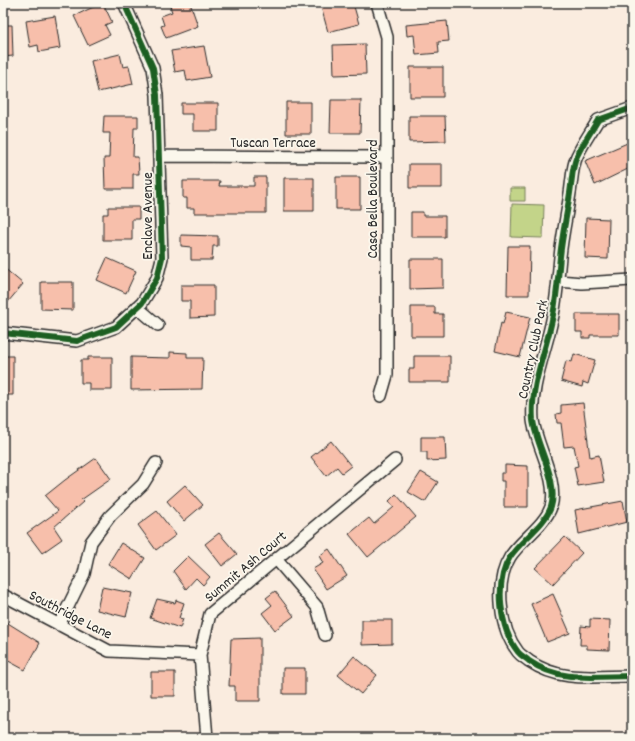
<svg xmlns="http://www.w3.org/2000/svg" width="635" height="741" viewBox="0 0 635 741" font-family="Dekko,sans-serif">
<rect width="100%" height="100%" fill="#faecdf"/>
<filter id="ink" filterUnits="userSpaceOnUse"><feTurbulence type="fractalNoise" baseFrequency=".025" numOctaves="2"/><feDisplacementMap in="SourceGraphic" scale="8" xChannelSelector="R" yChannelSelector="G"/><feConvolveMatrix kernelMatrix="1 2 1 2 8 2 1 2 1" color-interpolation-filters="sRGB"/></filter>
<g filter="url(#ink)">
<!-- green -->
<path fill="#c3d489" stroke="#77805a" d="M510,188H525V201H510Z
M512,204L544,205L543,238L511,237Z"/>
<!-- building -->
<path fill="#f7bfab" stroke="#2b2b2b" d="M102,3H103L112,22L105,25L110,35L88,45L74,16Z
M169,3H190L198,26L166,38L161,26L164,25L161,16L172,12Z
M320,3H353L359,24L328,32Z
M55,16L60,48L39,52L38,45L30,47L26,21Z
M447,21L449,41L438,42L439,53L416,55L414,35L407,36L406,25Z
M3,25H12L13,56L3,57Z
M365,44L366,74L334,75L333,45Z
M204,46L210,77L187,81L185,70L175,72L171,51Z
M120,54L123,67L129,66L133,84L98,92L91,61Z
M410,67H443V97H410Z
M331,100H361L360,133H330Z
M286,102H311V134H286Z
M181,103H218V131H193V114H181Z
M104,116H138V128H134L133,157H138L139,174H133V189H105L104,158H109L110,133H103Z
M409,116H445L446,141L409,142Z
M632,141V167L595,185L585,161Z
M409,164H442V188H409Z
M254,177H266V213H194V208H187V198H183V181H220L219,186H254Z
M336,177H360V209H336Z
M284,178H314V211H284Z
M108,207H139V219H132V240H103V214H108Z
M411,212H423V216H445V237H411Z
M586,218L609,219L608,259L585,258Z
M181,235L218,236V246H213L212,260H191V247L181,246Z
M508,246H530L529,295H507Z
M107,258L136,271L126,293L97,280Z
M410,259H443V288L410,289Z
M3,267L23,284L3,308Z
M41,282H73V310L41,309Z
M181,285H214V317L190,318V301H181Z
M411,307H435V314H443V336H411Z
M506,312L530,317L520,357L495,351L501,323L503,324Z
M576,314H619V335H590V338H582V332H576Z
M170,352L187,353V358H203L202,389L131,390V357L170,358Z
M574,354L595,360L588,384L583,382L582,387L561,381L566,361L572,362Z
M3,356H13V395H3Z
M414,356H450V382H409V369H414Z
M88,357H112V390H89V383H81V360H88Z
M583,403L590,457L599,455L604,482L578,486L574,467L578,466L574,446L564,447L561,423H557L556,414L561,413V405Z
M421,437H445L446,460L427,461V452H421Z
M331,441L351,466L342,473L337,467L326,476L311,457Z
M96,458L111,479L81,500L83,502L54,527L62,539L42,553L27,533L58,511L45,496L65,480Z
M505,465L528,466V507H504V481H501V473H505Z
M421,472L438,482L425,502L408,492Z
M185,485L203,505L184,521L167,501Z
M396,494L416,517L368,557L349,534L369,518L374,524L394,507L389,501Z
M623,501L627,522L579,534L575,510Z
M157,511L176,535L156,550L138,525Z
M219,533L237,554L222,566L205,544Z
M565,537L582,553L553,584L535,568Z
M121,543L145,558L132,579L108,564Z
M329,549L347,576L326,589L313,569L323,563L319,556Z
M188,556L210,577L203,585L196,578L186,589L173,571Z
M102,587L132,593L126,617L97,610Z
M275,591L294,616L275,630L262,613L272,605L266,598Z
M553,594L570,633L547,642L531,604Z
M157,599L175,603L176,600L184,603L179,618L183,619L180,628L150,618Z
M590,619L610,620L609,650L587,649V645H580L581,626L590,627Z
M3,620L40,643L25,670L3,658Z
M362,620H392V644L362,645Z
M260,638V701H235V686H229L231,639Z
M354,656L377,675L361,694L338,675Z
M283,668H305V694H283Z
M151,672H175V696H151Z"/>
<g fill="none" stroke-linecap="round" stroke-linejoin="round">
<!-- street casing -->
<g stroke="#2b2b2b" stroke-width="14">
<path id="street" d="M377,3L387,37V375L381,396
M632,108L598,120C591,132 583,143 577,156C572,166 572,181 570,193C567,214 562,236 560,257C558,277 557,296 553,315C547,349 530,385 533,420C536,446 559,480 551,507C545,525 519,542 510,557C494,583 500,629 518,652C521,656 526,658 529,661C561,683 595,676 632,676
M160,156L386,157
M559,281L582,283L632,280
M137,307L158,325
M3,333L77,341L116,327L142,303L157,278L162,258L157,95L153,68L124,3
M276,559L317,607L325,635
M3,595L109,651L200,655
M59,625L84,574L91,542L110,516L143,484L156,463
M207,738L200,655L210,614L395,460"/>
</g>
<!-- street -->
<use href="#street" stroke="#fbf7ec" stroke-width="11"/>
<!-- cycleway casing -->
<g stroke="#fbf7ec" stroke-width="8">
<path id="cycleway" d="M632,108L598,120C591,132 583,143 577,156C572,166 572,181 570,193C567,214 562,236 560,257C558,277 557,296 553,315C547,349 530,385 533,420C536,446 559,480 551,507C545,525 519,542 510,557C494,583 500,629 518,652C521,656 526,658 529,661C561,683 595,676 632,676
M3,333L77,341L116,327L142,303L157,278L162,258L157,95L153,68L124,3"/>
</g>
<!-- cycleway -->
<use href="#cycleway" stroke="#1b5e20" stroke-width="6"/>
</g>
</g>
<g text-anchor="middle" stroke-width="3.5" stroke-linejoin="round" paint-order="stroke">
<!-- street labels -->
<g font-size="15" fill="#2b2b2b" stroke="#fbf7ec">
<text x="273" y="147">Tuscan Terrace</text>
<text transform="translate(372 199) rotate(-90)" y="5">Casa Bella Boulevard</text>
<text transform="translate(147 216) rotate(-90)" y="5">Enclave Avenue</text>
<text transform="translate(532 349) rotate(-78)" y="5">Country Club Park</text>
<text transform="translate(245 566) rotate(-40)" y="5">Summit Ash Court</text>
<text transform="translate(71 614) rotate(27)" y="5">Southridge Lane</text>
</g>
</g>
<!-- margin -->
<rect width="635" height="741" fill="none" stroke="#fbf7ec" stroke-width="16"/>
<rect x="8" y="8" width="619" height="725" fill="none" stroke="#2b2b2b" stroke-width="1.5" filter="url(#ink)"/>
</svg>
